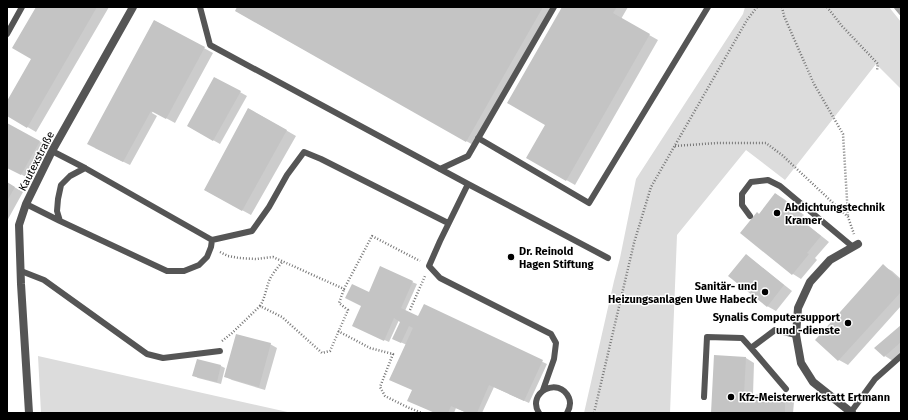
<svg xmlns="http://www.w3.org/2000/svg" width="908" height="420" viewBox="0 0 908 420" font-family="'Fira Sans',sans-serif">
<rect width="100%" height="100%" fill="#fff"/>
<!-- green -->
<path fill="#dcdcdc" d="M745,7H889L901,22V89L876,64L785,180L746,150L677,235L670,413H584L614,281L620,258L636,179L743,14Z
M38,356L292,413H41Z"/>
<!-- shadow -->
<path fill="#0003" d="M37,7H109L36,132L7,115V104L32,59Z
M238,7H555L475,146L236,11Z
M563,7H628L621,19L658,40L575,185L528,158L547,124Z
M155,21L213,53L175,123L153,111L152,113L157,116L130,165L95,148Z
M215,78L247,96L220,144L188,126Z
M249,109L296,136L251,215L205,190Z
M7,124L48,146L30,179L7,167Z
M7,183L23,192L7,221Z
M776,194L784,199L804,215L800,219L829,242L815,258L817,260L801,279L793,274L759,215Z
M746,256L754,261L792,291L776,311L767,306Z
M883,266L892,271L901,279V306L848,365L839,360L816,340Z
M412,282L417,284L405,311L419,317L424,305L547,364L529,403L494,387L482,413H467L456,408L454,413H435L413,390L407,345L398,341L402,321L399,320L389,342L358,328L369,293Z
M901,326V354L893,361L885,356Z
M270,344L277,348L265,390L232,380L226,377Z
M746,358L754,363L753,395L785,397L794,402L793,413H712Z
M198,360L221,366L225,368L221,384L198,378L193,375Z"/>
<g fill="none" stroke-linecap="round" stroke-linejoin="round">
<!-- stream -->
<path stroke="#a3a3a3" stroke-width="4.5" d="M896,7L901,13"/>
</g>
<!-- building -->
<path fill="#c4c4c4" d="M36,7H97L27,128L7,116V101L31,59L12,48Z
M237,7H543L466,142L235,11Z
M562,7H617L613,13L650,34L566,181L526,158L545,125L507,103Z
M154,20L205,47L166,119L151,111L123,162L87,144Z
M214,77L241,91L213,141L187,126Z
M248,108L287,130L242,211L204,190Z
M7,123L40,141L21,175L7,168Z
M7,182L15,187L7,201Z
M775,193L796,209L792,213L821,236L807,253L809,254L792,275L740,233L757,212L759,214Z
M746,254L784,285L767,307L728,276Z
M883,264L901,281V292L838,361L815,340Z
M380,266L413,281L401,308L418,316L424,304L543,360L524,401L489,385L477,413H467L451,406L448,413H435L407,401L412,390L389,380L413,328L409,326L401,343L392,339L400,322L394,318L384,341L352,326L361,306L345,298L352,284L369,292Z
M901,325V342L884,357L874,348Z
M236,334L271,343L259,387L224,377Z
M714,355L746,357L744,394L785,396V413H711Z
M197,359L221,365L217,382L192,376Z"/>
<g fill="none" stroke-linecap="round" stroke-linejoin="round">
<!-- path -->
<path stroke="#777" stroke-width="2.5" stroke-dasharray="1 2" stroke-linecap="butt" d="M782,7L784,16L814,84L843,134L848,216
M827,7L842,26L878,64L877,70
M675,146L717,143H766L782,155L848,217L854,234
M220,252L228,256L239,258L256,259L273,257L344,289L372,236L420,261
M260,306C265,298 266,289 269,281C272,274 278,267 283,261
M410,310L425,276
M338,331L370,348L393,354L380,387L385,396L407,407L422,413
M222,341L232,333L260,306L282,317L322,353L330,351L348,310L339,303L344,289
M594,413L634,243L651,187L747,20L757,7"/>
<!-- service -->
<path stroke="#555" stroke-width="6" d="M200,7L210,45L468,184L608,258
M7,34L22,7
M478,138L589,203L708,7
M52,151L85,168L212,240L252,231L269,207L287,175L304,152L321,159L448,223
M440,169L468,156L554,7
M468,184L440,241L429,266L440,278L551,334L556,343L554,359L543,390
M26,204L60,221L167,271H184L199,265L207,257L211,247L212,240
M750,216L742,205V194L751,182L768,180L780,186L853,247
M60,221L57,211L58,199L61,185L70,176L85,168
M21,271L44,280L147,354L163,358L220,351
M786,389L751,348L775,330L796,335
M704,397L707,337L742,338L751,348
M851,412L875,379L901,356
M539,413C526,393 559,375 569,398C571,403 570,408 567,413"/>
<!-- minor -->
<path stroke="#555" stroke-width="8" d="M29,413L21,284L19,225L26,204L52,151L133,7
M852,413L813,382L801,363L796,335L798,308L810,282L830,260L858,244"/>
</g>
<!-- markers -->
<g fill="#000" stroke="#fff" stroke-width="1.5">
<circle cx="777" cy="213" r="4"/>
<circle cx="511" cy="257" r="4"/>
<circle cx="765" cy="292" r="4"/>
<circle cx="848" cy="323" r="4"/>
<circle cx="731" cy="397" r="4"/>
</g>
<g text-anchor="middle" stroke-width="3" stroke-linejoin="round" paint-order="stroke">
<!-- street labels -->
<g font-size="11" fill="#000" stroke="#fff">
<text transform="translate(36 161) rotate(-63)" y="4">Kautexstraße</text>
</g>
<!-- poi labels -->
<g font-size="11" font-weight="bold" fill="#000" stroke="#fff" text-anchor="start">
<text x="785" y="211">Abdichtungstechnik<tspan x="785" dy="13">Kramer</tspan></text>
<text x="519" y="255">Dr. Reinold<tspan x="519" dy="13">Hagen Stiftung</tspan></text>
<text x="757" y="290" text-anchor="end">Sanitär- und<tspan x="757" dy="13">Heizungsanlagen Uwe Habeck</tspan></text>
<text x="840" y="321" text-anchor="end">Synalis Computersupport<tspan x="840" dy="13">und -dienste</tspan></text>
<text x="739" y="401">Kfz-Meisterwerkstatt Ertmann</text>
</g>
</g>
<!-- border -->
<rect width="908" height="420" fill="none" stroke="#000000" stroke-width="16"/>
</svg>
